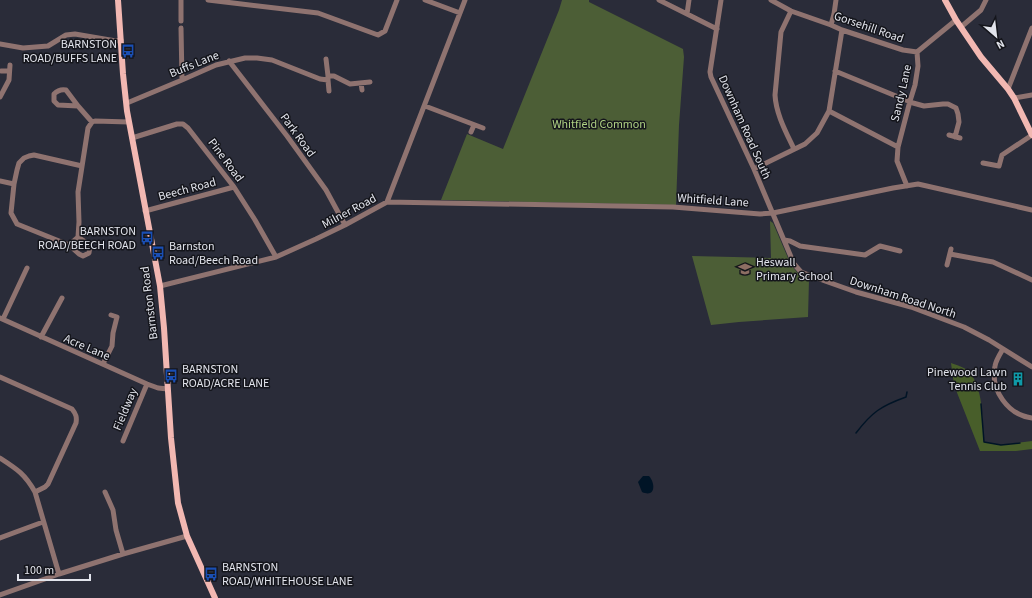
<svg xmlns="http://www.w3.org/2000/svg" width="1032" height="598" viewBox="0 0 1032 598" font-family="'Source Sans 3',sans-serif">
<rect width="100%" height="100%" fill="#2a2c39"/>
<!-- green -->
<path fill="#4c5e36" d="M562,0H589V2L683,49L684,57L679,125L676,205L441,200L467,134L503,149L559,10Z
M770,221L773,223L791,265L801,277L809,280L808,317L739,322L711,325L692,256L771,258Z"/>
<!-- forest -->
<path fill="#485e2a" d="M951,363C956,365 964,367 968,371C984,386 982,421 984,442L1001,445L1032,441V449L1016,451H980L954,385Z"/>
<!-- water -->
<path fill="#001426" d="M643,476H649C656,484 655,498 642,492L638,482Z"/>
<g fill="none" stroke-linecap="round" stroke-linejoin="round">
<!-- stream -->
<path stroke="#001426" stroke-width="1.5" d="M981,404L984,442L1001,445L1020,443
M856,433C872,412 881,406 906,397L907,392"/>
<!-- minor -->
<path stroke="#8f7370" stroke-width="5" d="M181,0V21
M208,0L318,13L378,35L385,31L397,0
M425,0L460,13
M659,0L717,29
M721,0L710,72L711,77L754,169L794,264L801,272L825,281L856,292L911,307L964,327L989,340L1032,367
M771,0L791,11L831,25L842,30L903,50L917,52
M791,11L781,32L775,95C776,114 786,132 794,149
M687,14L689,0
M831,25L834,14L836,0
M961,27L981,10L986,0
M181,28L182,80
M0,44L23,48L48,46L66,35L75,34L116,41L121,40
M326,59L328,76
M229,61L287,136L326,190L345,225
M1,71H9
M835,71L913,103L924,106L943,104H948L956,108L958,114L959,122L955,137
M328,80V76H334L350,84L370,82
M361,83L362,90
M1008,89L1032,28
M0,97L9,80L10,65
M1014,98L1032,95
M127,103L182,80L216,65L245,58H257L272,60L320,79L328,80L329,91
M78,106L58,105L54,101V94C58,90 61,89 66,90L78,106L92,122
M425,106L483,128
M829,111L898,147
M471,132L474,125
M949,135L960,138
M132,138L177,124H183L188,128L234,187L255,220L276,257
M983,163L999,166L1002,155L1032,135
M754,169L805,144L817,133L829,111L842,30
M0,181L14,184
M907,186L897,161L898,147L910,101L915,85L918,66L917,52L956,20
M387,202L673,207L760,214L773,213L893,188L918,184L1032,210
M145,211L234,187
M78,237L87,243L90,246L89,253L83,256L79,254L69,245L17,224L11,213L14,184L17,170L19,163L24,158L29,156L34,155L82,166
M784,240L790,241L800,246L865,255L880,246L900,251
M69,245L78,237L79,222L78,192L88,128L92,122L95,121L129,122
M950,254L993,262L1032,280
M947,265L951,249
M160,286L276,257L316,239L345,225L387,202L465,0
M0,318L147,384L158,388L168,389
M3,319L27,268
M41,337L62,298
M1003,349C1000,354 996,360 995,366C990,390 1008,415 1032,418
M103,364L112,346L113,333L117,317L111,315
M0,377L72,409C76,414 77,417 76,423L48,484L45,487L35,492
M123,441L147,384
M0,458C17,469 25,474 35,492L59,574
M105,492L113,510L116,530L123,554
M0,538L43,522
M0,595L59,574L123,554L187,536"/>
<!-- major -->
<path stroke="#f2b8b2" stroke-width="6" d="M118,0L123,74L127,111L160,286L164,328L171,438L178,503L187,536L215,598
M945,0L956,20L981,57L1008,89L1014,98L1032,135"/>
</g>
<!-- icons -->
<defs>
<g id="bus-bare" transform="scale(1.08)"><path d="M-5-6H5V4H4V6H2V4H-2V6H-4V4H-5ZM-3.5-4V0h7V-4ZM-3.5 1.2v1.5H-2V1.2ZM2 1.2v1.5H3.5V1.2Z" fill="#1a4fb4" stroke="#14151b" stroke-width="2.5" paint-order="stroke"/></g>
<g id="school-bare" transform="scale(1.08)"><path d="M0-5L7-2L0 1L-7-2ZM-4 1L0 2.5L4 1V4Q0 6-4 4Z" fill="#8d6e63" stroke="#14151b" stroke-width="2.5" paint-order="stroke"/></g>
<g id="building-bare" transform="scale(1.08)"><path d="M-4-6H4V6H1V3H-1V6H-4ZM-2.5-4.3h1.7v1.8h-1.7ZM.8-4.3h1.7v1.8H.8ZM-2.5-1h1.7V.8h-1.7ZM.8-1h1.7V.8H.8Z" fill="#0f9aa8" stroke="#14151b" stroke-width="2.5" paint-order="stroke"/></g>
</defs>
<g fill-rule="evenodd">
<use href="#bus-bare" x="128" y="51"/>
<use href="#bus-bare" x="147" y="238"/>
<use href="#bus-bare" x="158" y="253"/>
<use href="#school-bare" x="745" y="269"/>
<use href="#bus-bare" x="171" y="376"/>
<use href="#building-bare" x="1018" y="379"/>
<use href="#bus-bare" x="211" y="574"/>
</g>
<g text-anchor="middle" stroke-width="3" stroke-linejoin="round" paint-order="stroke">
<!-- street labels -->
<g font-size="12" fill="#e2e4ec" stroke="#14151b">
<text transform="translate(869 27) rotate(19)" y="4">Gorsehill Road</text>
<text transform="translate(194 64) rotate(-22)" y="4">Buffs Lane</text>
<text transform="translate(901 93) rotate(-77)" y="4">Sandy Lane</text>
<text transform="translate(745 127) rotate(66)" y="4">Downham Road South</text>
<text transform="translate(298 135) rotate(54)" y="4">Park Road</text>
<text transform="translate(226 160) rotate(53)" y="4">Pine Road</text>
<text transform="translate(187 189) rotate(-15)" y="4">Beech Road</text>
<text transform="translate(713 200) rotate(4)" y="4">Whitfield Lane</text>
<text transform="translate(349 211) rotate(-28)" y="4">Milner Road</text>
<text transform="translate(903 297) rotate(18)" y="4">Downham Road North</text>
<text transform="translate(149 303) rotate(-97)" y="4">Barnston Road</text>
<text transform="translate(87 347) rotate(23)" y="4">Acre Lane</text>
<text transform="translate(125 409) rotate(-67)" y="4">Fieldway</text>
</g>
<!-- poi labels -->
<g font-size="12" fill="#e2e4ec" stroke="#14151b" text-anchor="start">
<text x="117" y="48" text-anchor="end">BARNSTON<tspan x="117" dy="14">ROAD/BUFFS LANE</tspan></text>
<text x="136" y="235" text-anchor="end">BARNSTON<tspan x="136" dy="14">ROAD/BEECH ROAD</tspan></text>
<text x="169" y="250">Barnston<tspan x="169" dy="14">Road/Beech Road</tspan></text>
<text x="756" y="266">Heswall<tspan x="756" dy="14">Primary School</tspan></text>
<text x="182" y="373">BARNSTON<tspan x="182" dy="14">ROAD/ACRE LANE</tspan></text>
<text x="1007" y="376" text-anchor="end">Pinewood Lawn<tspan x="1007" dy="14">Tennis Club</tspan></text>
<text x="222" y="571">BARNSTON<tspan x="222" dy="14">ROAD/WHITEHOUSE LANE</tspan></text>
</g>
<!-- park labels -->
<g font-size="12" fill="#b0d384" stroke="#14151b">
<text x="599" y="128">Whitfield Common</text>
</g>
</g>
<!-- north arrow -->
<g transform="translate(996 36) rotate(152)" stroke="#14151b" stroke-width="3" paint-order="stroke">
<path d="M0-3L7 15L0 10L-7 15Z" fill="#e2e4ec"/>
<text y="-6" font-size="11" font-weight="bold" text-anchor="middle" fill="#e2e4ec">N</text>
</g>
<!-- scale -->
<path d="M18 574v6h72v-6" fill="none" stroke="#e2e4ec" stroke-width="2"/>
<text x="24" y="574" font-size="12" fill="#e2e4ec" stroke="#14151b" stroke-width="3" paint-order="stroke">100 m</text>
</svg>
